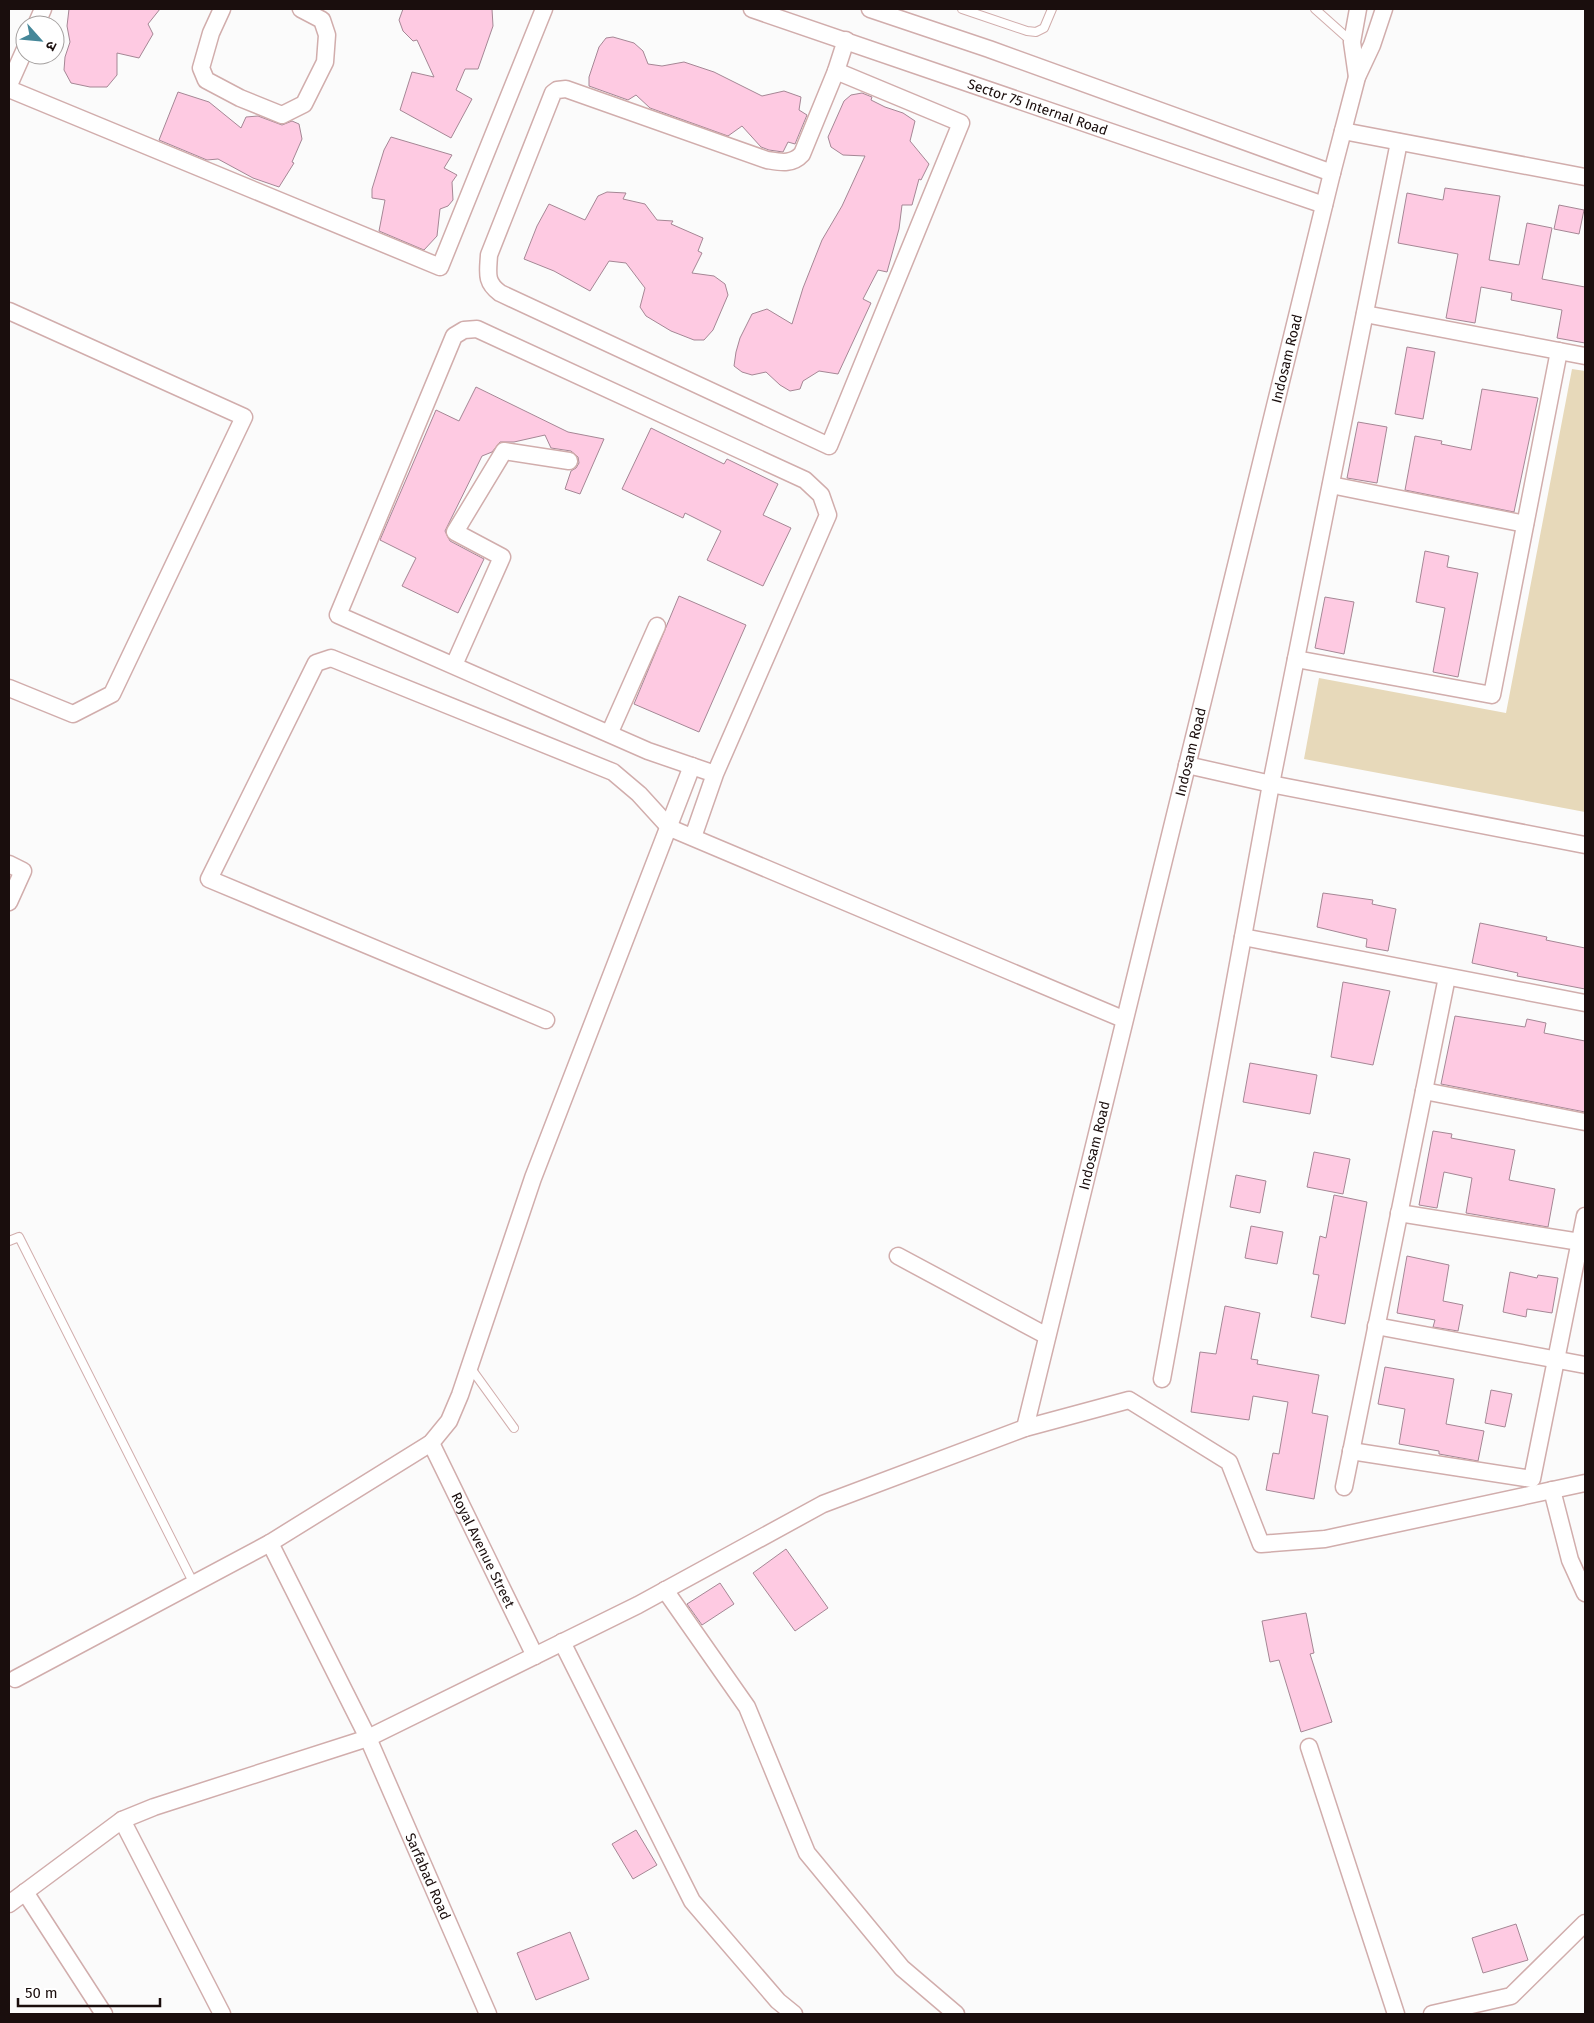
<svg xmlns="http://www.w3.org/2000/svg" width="1594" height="2023" viewBox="0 0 1594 2023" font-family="'Fira Sans','Noto Sans Devanagari',sans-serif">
<rect width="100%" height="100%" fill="#fbfbfb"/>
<!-- green -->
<path fill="#e7d9ba" d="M1572,369L1585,371V812L1304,759L1319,678L1506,713Z"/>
<!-- building -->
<path fill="#fecae2" stroke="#a58795" d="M69,9H160L148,24L153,34L139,58L117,53V75L107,87H90L71,83L64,70L65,57L70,42L67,26Z
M403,9H492L493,26L478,69H465L456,90L472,99L451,138L400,110L412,72L434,77L417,40L413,41L403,31L399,20Z
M613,37L634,43L643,51L648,64L662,66L684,62L714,72L762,96L784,91L801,97L799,110L807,115L795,144L788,142L783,152L769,150L761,147L742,126L728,136L650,108L636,95L628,100L589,86V77L599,47L606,38Z
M178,92L209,102L241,128L246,117L258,116L282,125L292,121L299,124L302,139L292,162L294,163L279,187L253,178L218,159L207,160L159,140Z
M862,93L872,97L871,100L885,107L903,113L915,121L910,141L929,164L921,180L919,179L912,205H902L899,229L887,272L878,270L863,299L871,303L838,374L819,371L803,381L800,389L790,391L780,385L766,372L752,375L742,372L734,366L736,352L740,338L752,314L767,309L792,324L803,288L822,240L842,206L865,156L843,155L831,147L828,137L844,101L851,95Z
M391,137L452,155L444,168L457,175L452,182L453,200L448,206L440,209L437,236L424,250L379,231L385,200L372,198V189L384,150Z
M1445,188L1500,196L1489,260L1519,265L1527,223L1552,228L1542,279L1585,287V343L1557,338L1562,310L1511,300L1512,293L1481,287L1475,323L1446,318L1458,254L1398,243L1407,193L1443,200Z
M607,192L626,193L623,199L645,204L657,220L673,221L671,224L703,238L698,251L702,253L692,273L714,276L725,284L728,295L713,330L704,340H694L671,331L646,316L640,307L645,288L626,263L609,261L590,291L554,271L524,259L537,226L549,204L585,220L598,196Z
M1559,205L1584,210L1579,234L1554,229Z
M1407,347L1435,352L1423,419L1395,414Z
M476,387L568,432L604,439L580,494L565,489L571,471L576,468L579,463L578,457L571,451L551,448L545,435L514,442H500L492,452L482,456L445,531L450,541L484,559L458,613L402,586L416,558L380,540L436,410L459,421Z
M1482,389L1538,398L1514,512L1405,490L1415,436L1442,441L1441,444L1471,450Z
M1358,422L1387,427L1377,483L1347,478Z
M651,428L724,464L727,459L778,484L763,515L791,528L763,586L707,560L721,531L685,513L683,518L622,489Z
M1425,551L1449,556L1447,567L1478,573L1458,677L1433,672L1445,608L1416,602Z
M679,596L746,625L699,732L634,704Z
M1325,597L1354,602L1344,654L1315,648Z
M1323,893L1373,900L1372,904L1396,909L1388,951L1366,947L1367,939L1317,927Z
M1480,923L1547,937L1546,940L1585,948V989L1517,976L1518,973L1472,963Z
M1343,982L1390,991L1373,1065L1331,1057Z
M1455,1016L1525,1027L1527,1019L1546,1023L1544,1033L1585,1041V1112L1441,1084Z
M1250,1063L1317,1075L1310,1114L1243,1102Z
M1433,1131L1452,1134L1451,1138L1515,1150L1509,1180L1555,1189L1548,1227L1466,1213L1472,1178L1444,1172L1437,1208L1419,1205Z
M1314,1152L1350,1159L1343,1194L1307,1187Z
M1236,1175L1266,1181L1260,1213L1230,1207Z
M1334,1195L1367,1202L1345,1324L1311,1317L1319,1275L1313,1274L1320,1236L1326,1238Z
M1251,1226L1283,1232L1277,1264L1245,1258Z
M1407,1256L1449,1265L1443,1301L1463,1305L1458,1331L1433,1327L1435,1320L1397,1313Z
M1510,1272L1537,1278L1538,1275L1558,1278L1552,1313L1527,1309L1526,1317L1503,1312Z
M1225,1306L1260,1313L1251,1359L1258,1360L1257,1364L1319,1375L1312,1413L1328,1416L1314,1499L1266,1490L1273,1453L1279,1454L1288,1402L1253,1396L1249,1420L1191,1412L1200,1352L1216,1354Z
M1385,1367L1454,1379L1446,1424L1484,1431L1478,1461L1439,1454V1451L1399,1444L1405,1409L1378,1404Z
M1491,1390L1512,1394L1505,1427L1485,1423Z
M786,1549L828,1608L795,1631L753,1573Z
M720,1583L734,1604L702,1625L687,1604Z
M1306,1613L1314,1653L1310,1654L1332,1722L1301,1732L1279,1660L1270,1662L1262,1621Z
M636,1830L657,1865L633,1879L612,1844Z
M1516,1924L1528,1960L1483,1973L1472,1938Z
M570,1932L589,1979L536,2000L517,1953Z"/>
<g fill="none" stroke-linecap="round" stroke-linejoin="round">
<!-- service casing -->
<g stroke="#d1adac" stroke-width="10">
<path id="service" d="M962,9L1027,31L1036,32L1044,28L1052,9
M1315,9L1352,42
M9,1241L19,1237L194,1584
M470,1367L514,1428"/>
</g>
<!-- minor casing -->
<g stroke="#d1adac" stroke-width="19">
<g id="minor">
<path d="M222,9L211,33L201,68L206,80L240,98L282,115L304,104L325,62L327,35L322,20L301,9"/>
<path id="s1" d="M752,9L1324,205"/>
<path d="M870,9L989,49L1332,173"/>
<path d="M36,25L43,9"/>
<path d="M836,71L961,123L829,446L500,293C485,282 488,273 489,255L553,93L557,90L566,89L767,160C780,162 792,165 802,154Z"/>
<path d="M836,71L846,40"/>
<path d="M1357,77L1352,42L1358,9"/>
<path d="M9,85L25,49"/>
<path d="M9,89L440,267L544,9"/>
<path d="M1343,131L1585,177"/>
<path d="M9,311L244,417L112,694L73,714L9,688"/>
<path d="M1365,314L1585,356"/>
<path d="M1331,485L1525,524"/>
<path d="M1296,659L1492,695L1559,351"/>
<path d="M454,665L502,557L455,532L504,451L569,461"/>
<path d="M610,732L657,626"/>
<path d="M1187,765L1271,784L1585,845"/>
<path d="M693,837L715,774L828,515L821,495L805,480L477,329L464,330L454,336L338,615L648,751L715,774"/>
<path d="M9,864L23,871L9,902"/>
<path d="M1243,937L1585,1003"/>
<path d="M546,1020L209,879L316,663L331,658L613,772L639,794L670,828L1123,1019"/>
<path d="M1424,1091L1585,1122"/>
<path d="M1399,1213L1580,1242"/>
<path d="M898,1256L1047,1336"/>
<path d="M1376,1326L1585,1365"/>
<path d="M1162,1379L1271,784L1399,142"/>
<path id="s2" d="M1025,1428L1332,173L1357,77L1372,45L1384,9"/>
<path id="s3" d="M431,1443L535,1656"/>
<path d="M1351,1451L1532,1479L1585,1216"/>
<path d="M1344,1487L1447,977"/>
<path d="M1552,1490L1570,1560L1585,1593"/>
<path id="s4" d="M270,1543L368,1738L488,2014"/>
<path d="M665,1590L747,1707L807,1853L902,1968L956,2014"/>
<path d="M562,1642L692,1901L778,2001L794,2014"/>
<path d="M15,1679L270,1543L431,1443L449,1421L460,1395L533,1178L692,766"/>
<path d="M1309,1747L1396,2014"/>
<path d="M122,1820L222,2014"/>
<path d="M25,1892L104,2014"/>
<path d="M9,1904L122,1820L154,1807L368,1738L638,1605L823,1504L1025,1428L1129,1400L1229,1462L1261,1544L1325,1539L1585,1483"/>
<path d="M1432,2014L1511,1996L1585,1923"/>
</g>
</g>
<!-- service -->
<use href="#service" stroke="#fff" stroke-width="8"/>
<!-- minor -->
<use href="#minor" stroke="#fff" stroke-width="16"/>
</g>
<g text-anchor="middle" stroke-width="4" stroke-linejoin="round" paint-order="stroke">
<!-- street labels -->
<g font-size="14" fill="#1a0e0d" stroke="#fff">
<text dy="5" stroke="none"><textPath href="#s1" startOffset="302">Sector 75 Internal Road</textPath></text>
<text dy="5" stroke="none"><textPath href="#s2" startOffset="1101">Indosam Road</textPath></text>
<text dy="5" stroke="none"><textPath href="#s2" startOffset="696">Indosam Road</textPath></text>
<text dy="5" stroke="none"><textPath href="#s2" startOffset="291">Indosam Road</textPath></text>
<text dy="5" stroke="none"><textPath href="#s3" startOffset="119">Royal Avenue Street</textPath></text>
<text dy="5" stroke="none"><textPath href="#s4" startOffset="369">Sarfabad Road</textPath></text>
</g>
</g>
<!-- border -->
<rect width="1594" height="2023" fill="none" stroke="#1a0e0d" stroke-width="20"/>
<!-- north arrow -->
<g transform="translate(40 40) rotate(117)"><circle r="24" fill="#ffffff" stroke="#a39f9e"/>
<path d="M0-4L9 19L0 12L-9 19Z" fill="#458799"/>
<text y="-8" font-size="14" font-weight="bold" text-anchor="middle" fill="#1a0e0d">उ</text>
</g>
<!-- scale -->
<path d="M18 1998v8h142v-8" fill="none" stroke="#1a0e0d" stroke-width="2.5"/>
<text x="25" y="1998" font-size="15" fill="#1a0e0d" stroke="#ffffff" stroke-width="4" paint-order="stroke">50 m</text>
</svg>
